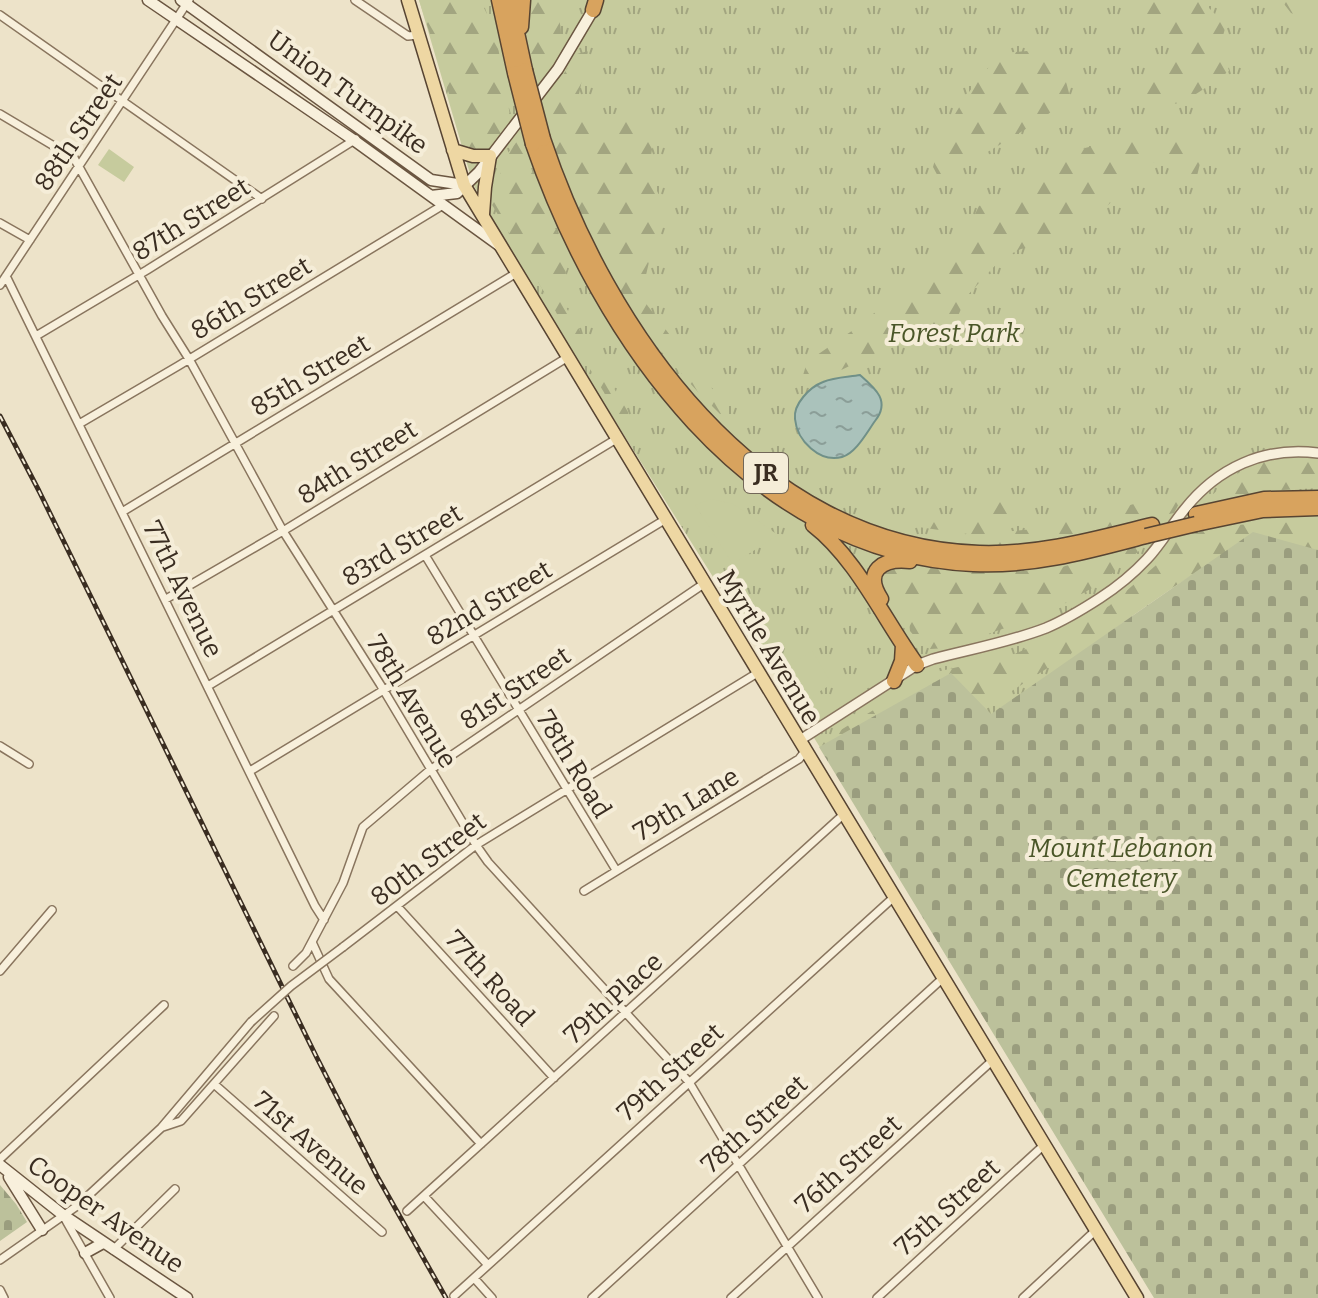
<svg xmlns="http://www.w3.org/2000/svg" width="1318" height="1298" viewBox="0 0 1318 1298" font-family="Bitter,serif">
<defs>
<pattern id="grass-tufts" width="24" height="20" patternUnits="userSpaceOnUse" patternTransform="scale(2)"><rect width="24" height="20" fill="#c6cb9d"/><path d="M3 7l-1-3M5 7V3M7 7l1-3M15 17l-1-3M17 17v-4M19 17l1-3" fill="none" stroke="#a2a580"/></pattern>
<pattern id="forest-firs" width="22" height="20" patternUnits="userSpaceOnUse" patternTransform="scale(2)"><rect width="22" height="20" fill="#c6cb9d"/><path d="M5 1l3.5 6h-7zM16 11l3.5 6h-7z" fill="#a2a580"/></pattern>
<pattern id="cemetery-stones" width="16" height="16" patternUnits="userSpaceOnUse" patternTransform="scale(2)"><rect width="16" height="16" fill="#bcc19b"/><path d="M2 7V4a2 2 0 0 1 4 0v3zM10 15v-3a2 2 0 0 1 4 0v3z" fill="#9a9d7e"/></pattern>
<pattern id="water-ripples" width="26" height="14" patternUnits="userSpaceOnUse" patternTransform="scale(2)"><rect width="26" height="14" fill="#aac2bb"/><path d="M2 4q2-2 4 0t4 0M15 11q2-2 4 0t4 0" fill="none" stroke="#8b9e98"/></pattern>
</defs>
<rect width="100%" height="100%" fill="#ede3c9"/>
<!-- grass -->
<path fill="url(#grass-tufts)" d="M419,0H1318V551L1253,532L1135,614L975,731L821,749L521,271L473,184Z"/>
<!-- forest -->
<path fill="url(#forest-firs)" d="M419,0H480L495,30L511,121L492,146L485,151L467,150Z
M526,0H552C569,41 561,44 535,76L525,23Z
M1122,0H1201L1226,25L1221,43L1229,71C1218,79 1185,104 1173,104C1162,105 1152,97 1143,91V80L1176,54L1164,33Z
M1281,0H1318V23L1291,13Z
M588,51L579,94L582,108L593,114H648L655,132L648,173L663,203V226L649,262L641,297L704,380L724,401L731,420L721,415L699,393L647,336L618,289L587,232L567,186L542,106L577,54Z
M1027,51L1063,70L1070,97C1040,123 1006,140 973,161C962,168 954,179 941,182L933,167C944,125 971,84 1002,53Z
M1129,137L1189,142L1202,155L1197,176L1182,184L1176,172L1155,162L1135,164L1125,189L1106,207L1047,244L1021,249L1002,258L966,297L953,328L884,349L825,378L801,382L807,362L869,319L879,307L900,302L966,232L979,206L1015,191L1069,152Z
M519,139L569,263L558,294L628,412L633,441L491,203L507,195C495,165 500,163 519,139Z
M1301,457L1318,461V488L1266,491L1200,507L1231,477L1260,462Z
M1176,493L1183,496L1174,513L1036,543L996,548L981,544L975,535L904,525L905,518L948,524L989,503L1001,502L1016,517L993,533L1042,528Z
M1274,522L1309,523L1318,526V554L1250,538L993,703L973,704L943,684L892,702L824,751L821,742L936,672L958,667L974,671L1031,647L1109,606L1162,560L1182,532L1225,526Z
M1152,540L1101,583L1048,613L948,648L930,649L921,644L910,631L908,609C888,602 885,598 880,579L889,569L904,564L965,571H1027L1062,567Z"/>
<!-- cemetery -->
<path fill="url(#cemetery-stones)" d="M1253,532L1318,550V1298H1154L819,747L951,673L991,714Z
M0,1185L16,1204L27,1222L0,1241Z"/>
<!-- pitch -->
<path fill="#c6cb9d" d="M109,149L134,167L124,182L98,165Z
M712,499L733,504L778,535L733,564L695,505Z
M812,651L832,684L807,699L787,666Z"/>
<!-- water -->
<path fill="url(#water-ripples)" stroke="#709088" stroke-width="2" d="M860,375C875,388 891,401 875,421C867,432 856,453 842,457C820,463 797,441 795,419C793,404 810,387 823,382C834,377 848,377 860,375Z"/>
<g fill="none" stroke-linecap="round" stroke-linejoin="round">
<!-- minor casing -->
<g stroke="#89755e" stroke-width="10">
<path id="minor" d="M355,0L408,36L418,35
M0,15L262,199
M0,114L74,158L162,316L189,359L283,531L380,684L476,845L488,862L689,1082L818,1298
M0,223L30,240
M6,276L315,906L324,920
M0,285L189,0
M36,336L147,270L356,139
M79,424L178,366L443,205
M122,512L518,272
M425,555L616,870
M166,599L283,531L568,357
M208,686L618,438
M0,746L29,764
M250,771L666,519
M584,891L799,759L806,750
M397,906L554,1078
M312,942L329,979L481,1144
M343,947L476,845L759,672
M293,966L306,953L343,883L363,827L430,770L705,583
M0,971L52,910
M214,1084L382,1232
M163,1127L181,1121L274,1016
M0,1159L164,1005
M424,1196L488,1265
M407,1211L844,814
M64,1217L110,1298
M113,1250L175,1189
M0,1260L77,1206L161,1128L251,1022
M474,1278L492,1298
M0,1290L4,1298
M454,1296L894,897
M592,1298L943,978
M731,1298L993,1060
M877,1298L1044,1145
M1023,1298L1096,1230"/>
</g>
<!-- tertiary casing -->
<g stroke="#89755e" stroke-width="12">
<path id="tertiary" d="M800,740L917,665L933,659C971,649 1010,642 1046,628C1065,620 1083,609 1100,598C1117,587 1133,574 1147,559C1161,544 1171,526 1184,510C1217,468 1264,446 1318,453"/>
</g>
<!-- secondary casing -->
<g stroke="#6b5641" stroke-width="13">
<path id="secondary" d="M148,0L355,141L500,246
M181,0L431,180L464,185
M431,196L457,193L479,172L558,69L593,10
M0,1165L63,1215L187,1298
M9,1177L42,1230
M85,1253L103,1243"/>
</g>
<!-- primary casing -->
<g stroke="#574432" stroke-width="15">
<path id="primary" d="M408,0L464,185L1137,1298
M453,150L473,156H490L485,187L483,214"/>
</g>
<!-- motorway casing -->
<g stroke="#574432" stroke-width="17">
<path id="motorway" d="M499,0L515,73
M510,0L525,70
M593,10L596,0
M521,27L523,0
M543,139C607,331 757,546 979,553C1039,555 1095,539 1152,525
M533,144C599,337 749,554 973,564C1033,567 1089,551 1146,536
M1196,514L1264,499L1318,498
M1196,524L1263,510L1318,508
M813,525C857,559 884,620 917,665
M881,599C863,571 882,558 910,561
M894,681L902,661L903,645"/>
</g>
<!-- minor -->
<use href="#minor" stroke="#f8f0dc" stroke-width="7"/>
<!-- tertiary -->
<use href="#tertiary" stroke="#f8f0dc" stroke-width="9"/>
<!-- secondary -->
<use href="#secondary" stroke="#f8f0dc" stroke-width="10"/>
<!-- primary -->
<use href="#primary" stroke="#eed7a3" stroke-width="12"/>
<!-- motorway -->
<use href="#motorway" stroke="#d8a35e" stroke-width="14"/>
<!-- rail casing -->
<g stroke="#3a2d21" stroke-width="5">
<path id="rail" d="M0,416L39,491L316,1056L377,1176L446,1298"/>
</g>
<!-- rail -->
<use href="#rail" stroke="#f5edd8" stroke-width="2" stroke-dasharray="6" stroke-linecap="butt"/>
<!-- minor-bridge casing -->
<g stroke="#89755e" stroke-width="10" stroke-linecap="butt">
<path id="minor-bridge" d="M251,1022L291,986L343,947"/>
</g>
<!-- motorway-bridge casing -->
<g stroke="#574432" stroke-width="17" stroke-linecap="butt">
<path id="motorway-bridge" d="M525,70L543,139
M515,73L533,144
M1146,536L1196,524"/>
</g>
<!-- minor-bridge -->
<use href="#minor-bridge" stroke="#f8f0dc" stroke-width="7"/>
<!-- motorway-bridge -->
<use href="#motorway-bridge" stroke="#d8a35e" stroke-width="14"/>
</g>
<g text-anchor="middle" stroke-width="8" stroke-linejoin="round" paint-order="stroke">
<!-- shield labels -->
<rect fill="#f5edd8" stroke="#726758" stroke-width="2" x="744" y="453" width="44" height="40" rx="6"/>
<g font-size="24" font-weight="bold" fill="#3a2d21">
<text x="766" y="481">JR</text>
</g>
<!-- street labels -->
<g font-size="26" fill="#3a2d21" stroke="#f5edd8">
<text transform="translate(348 92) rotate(36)" y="9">Union Turnpike</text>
<text transform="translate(78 132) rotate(-56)" y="9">88th Street</text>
<text transform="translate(191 219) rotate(-32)" y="9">87th Street</text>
<text transform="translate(251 298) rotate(-31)" y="9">86th Street</text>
<text transform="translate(310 375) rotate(-31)" y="9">85th Street</text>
<text transform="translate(357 462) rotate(-32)" y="9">84th Street</text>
<text transform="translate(402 545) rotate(-31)" y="9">83rd Street</text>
<text transform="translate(183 589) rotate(64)" y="9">77th Avenue</text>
<text transform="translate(489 603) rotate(-31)" y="9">82nd Street</text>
<text transform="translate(769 647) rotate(59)" y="9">Myrtle Avenue</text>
<text transform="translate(515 688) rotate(-34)" y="9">81st Street</text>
<text transform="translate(412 701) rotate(59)" y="9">78th Avenue</text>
<text transform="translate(574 764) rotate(59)" y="9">78th Road</text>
<text transform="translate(686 804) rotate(-31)" y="9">79th Lane</text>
<text transform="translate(428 859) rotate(-37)" y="9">80th Street</text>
<text transform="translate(490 978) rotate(48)" y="9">77th Road</text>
<text transform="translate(613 998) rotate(-42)" y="9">79th Place</text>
<text transform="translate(670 1072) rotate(-42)" y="9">79th Street</text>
<text transform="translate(754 1124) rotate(-42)" y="9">78th Street</text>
<text transform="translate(311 1143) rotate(41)" y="9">71st Avenue</text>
<text transform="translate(848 1164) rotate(-42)" y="9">76th Street</text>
<text transform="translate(947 1207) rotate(-42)" y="9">75th Street</text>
<text transform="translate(106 1214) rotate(35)" y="9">Cooper Avenue</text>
</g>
<!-- park labels -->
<g font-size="26" font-style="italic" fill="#4a5628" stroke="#f5edd8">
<text x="954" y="342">Forest Park</text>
<text x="1121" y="857">Mount Lebanon<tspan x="1121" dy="30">Cemetery</tspan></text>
</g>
</g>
</svg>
